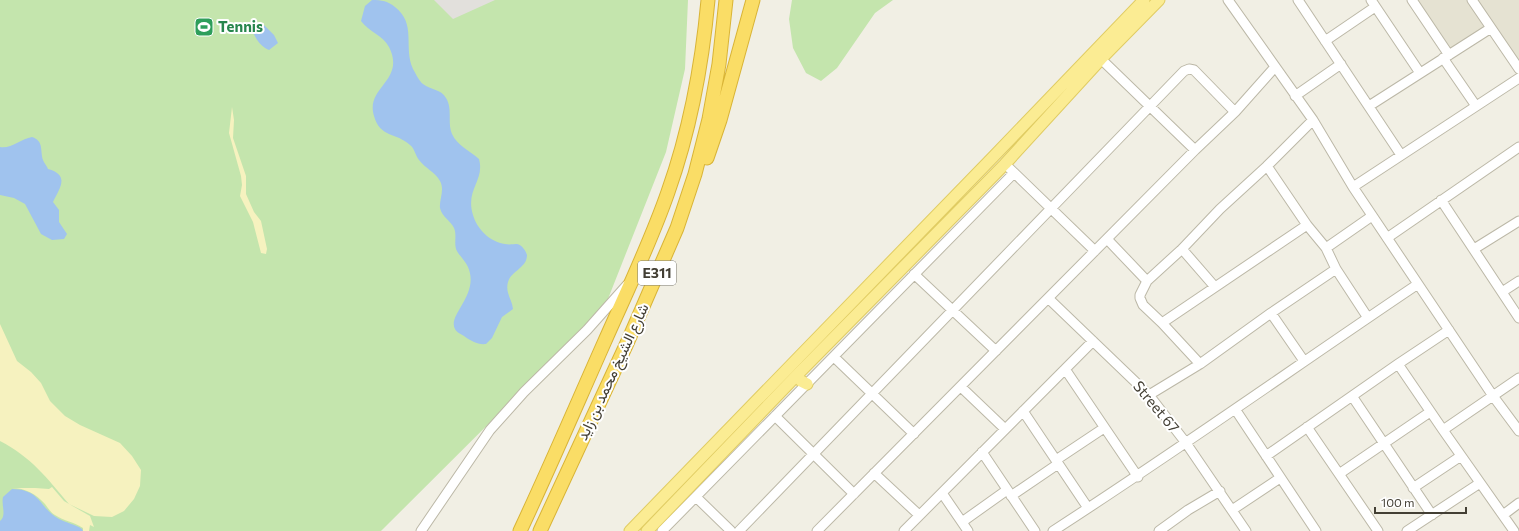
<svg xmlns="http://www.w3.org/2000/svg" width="1519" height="531" viewBox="0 0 1519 531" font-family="Commissioner,Vazirmatn,sans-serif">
<rect width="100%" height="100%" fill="#f1efe4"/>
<!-- residential -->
<path fill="#e5e2d2" d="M1417,0H1519V65L1491,24L1455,48L1450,49Z"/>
<!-- green -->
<path fill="#c4e5ad" d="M0,0H688L685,69L666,152L604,309L381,531H0Z
M792,0H893L875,13L837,68L821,81L806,73L793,48L789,19Z"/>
<!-- sand -->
<path fill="#f6f2bf" d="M232,107L234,120L233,138L246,176V194L254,212L261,221L267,249L266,254L261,253L253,222L240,196L242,185L241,176L229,133Z
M0,324L17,361L31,372L41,383L50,401L65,416L80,425L120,443L132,456L141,470L140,486L134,499L124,511L112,517L94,516L69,504L90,516L94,527L90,525L89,531H83V528C74,522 64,521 55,515C51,513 48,508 45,504C36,494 25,488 12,488H35L49,489L52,487L64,501L69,504C47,478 31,457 0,441Z"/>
<!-- parking -->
<path fill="#e2e0dc" d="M434,0H495L453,19Z"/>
<!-- water -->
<path fill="#a0c3ee" d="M372,0C382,0 388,1 395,7C417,24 403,47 413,69C416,74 419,81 423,84C431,90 441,89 446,98C453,109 447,123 452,134C457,145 470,151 479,159C485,181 465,189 473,215C477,229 490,242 505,244C509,245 514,244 517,244C522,245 526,251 527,255C527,268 511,271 508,282C505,293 512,299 513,309L502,317L492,338L486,344C478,345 471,341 464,336C461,334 456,332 455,329C447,315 480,295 468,267C465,260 459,256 456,249C454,242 457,235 454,228C451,221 442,217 440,208C439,200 445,190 440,181C435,172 425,168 419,160C415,155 415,149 410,145C396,132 380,138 374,116C365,87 406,81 389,47C383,35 369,32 361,21L365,6Z
M263,24L274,35L278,43L269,50C261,46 257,41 253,32Z
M32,137C44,141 40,150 43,160C44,163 47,166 48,169C70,175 60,188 53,202L59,210V222L67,234L64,239L52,240L41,234L25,204L14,198L0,195V147C11,149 21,139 32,137Z
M12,489C41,489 40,509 59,519C66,523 75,524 82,529L83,531H0V521C7,515 1,506 3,497Z"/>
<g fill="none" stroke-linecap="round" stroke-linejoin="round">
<!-- minor casing -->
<g stroke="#bcb8a7" stroke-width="11">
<path id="minor" d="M1228,0L1313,120L1353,187L1493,396L1519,431
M1298,0L1401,155
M1371,0L1420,73
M1412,0L1449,55
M1472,0L1519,69
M1325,41L1375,7
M1443,58L1476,106
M1101,59L1195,150
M1295,96L1341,64
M1369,106L1491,28
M1005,164L1095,251
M1267,166L1307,225L1326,248L1336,269L1368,318
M1353,187L1519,78
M1441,200L1519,318
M1387,238L1519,147
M1107,239L1147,281
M1326,248L1372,216
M1182,249L1215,287
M1474,249L1519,221
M914,274L996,351
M1502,292L1519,281
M1048,298L1149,395L1186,443L1246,531
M1271,313L1304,361
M1162,323L1307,225
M834,357L914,434
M1200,364L1162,323L1143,305L1140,298V295L1147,281L1182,249L1220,209L1267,166L1313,120
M1398,364L1443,430L1514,531
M1065,369L1138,477
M961,387L1005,429
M1149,395L1200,364L1271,313L1336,269
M1352,396L1432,515
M1235,409L1316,531
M1023,411L1088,508
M775,416L854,494
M1307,427L1378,531
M1443,430L1519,378
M982,452L1035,531
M1266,456L1398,364L1449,330
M1056,460L1104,428
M874,473L919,515
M1339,474L1430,412
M1413,488L1461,456
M942,493L968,531
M1011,496L1058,464
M696,497L731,531
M1232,510L1280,478
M1503,515L1519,503
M962,522L1007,490
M421,531L490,430L524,392L587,330L627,285
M662,531L1014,173
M739,531L1184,71L1189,69L1194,70L1235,112
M817,531L1195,150L1235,112L1275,67
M904,531L1093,341
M1053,531C1177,451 1296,366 1418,284
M1159,531L1188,510L1220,491
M1407,531L1480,483"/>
</g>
<!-- major casing -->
<g stroke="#e0cc63" stroke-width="13">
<path id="major" d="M797,375L801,381L807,384
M630,531L994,156L1144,0
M647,531L797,375L1005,164L1101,59L1159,0"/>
</g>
<!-- highway casing -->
<g stroke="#d9b436" stroke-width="15">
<path id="highway" d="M707,158L720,120L753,0
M520,531C549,469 576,406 604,343C626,293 650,244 668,192C690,130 702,66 708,0
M540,531L628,341L677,228L695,174L709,119L719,64L726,0"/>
</g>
<!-- minor -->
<use href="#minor" stroke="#fff" stroke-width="9"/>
<!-- major -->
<use href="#major" stroke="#fbec93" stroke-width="11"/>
<!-- highway -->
<use href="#highway" stroke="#fadd66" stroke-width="13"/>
</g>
<!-- icons -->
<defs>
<g id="stadium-square" transform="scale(1)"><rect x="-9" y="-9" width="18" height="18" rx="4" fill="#2e9e5b" stroke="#fff"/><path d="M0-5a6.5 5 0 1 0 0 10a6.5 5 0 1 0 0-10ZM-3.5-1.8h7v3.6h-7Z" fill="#fff"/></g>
</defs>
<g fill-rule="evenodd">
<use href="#stadium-square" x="204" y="27"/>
</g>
<g text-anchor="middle" stroke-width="4" stroke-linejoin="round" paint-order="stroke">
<!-- shield labels -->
<rect fill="#fff" stroke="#7b7971" stroke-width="1" x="638" y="261" width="38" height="24" rx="3"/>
<g font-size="14" font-weight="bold" fill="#433f34">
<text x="657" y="278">E311</text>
</g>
<!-- leisure labels -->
<g font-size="15" font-weight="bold" fill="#27864d" stroke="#fff" text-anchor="start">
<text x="218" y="32">Tennis</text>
</g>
<!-- street labels -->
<g font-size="15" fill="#433f34" stroke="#fff">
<text transform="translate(613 372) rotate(-65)" y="5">شارع الشيخ محمد بن زايد</text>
<text transform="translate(1156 407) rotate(50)" y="5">Street 67</text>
</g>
</g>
<!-- scale -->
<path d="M1375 507v6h91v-6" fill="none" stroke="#433f34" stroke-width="2"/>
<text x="1381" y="507" font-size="12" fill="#433f34" stroke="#ffffff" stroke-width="3" paint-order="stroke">100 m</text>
</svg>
